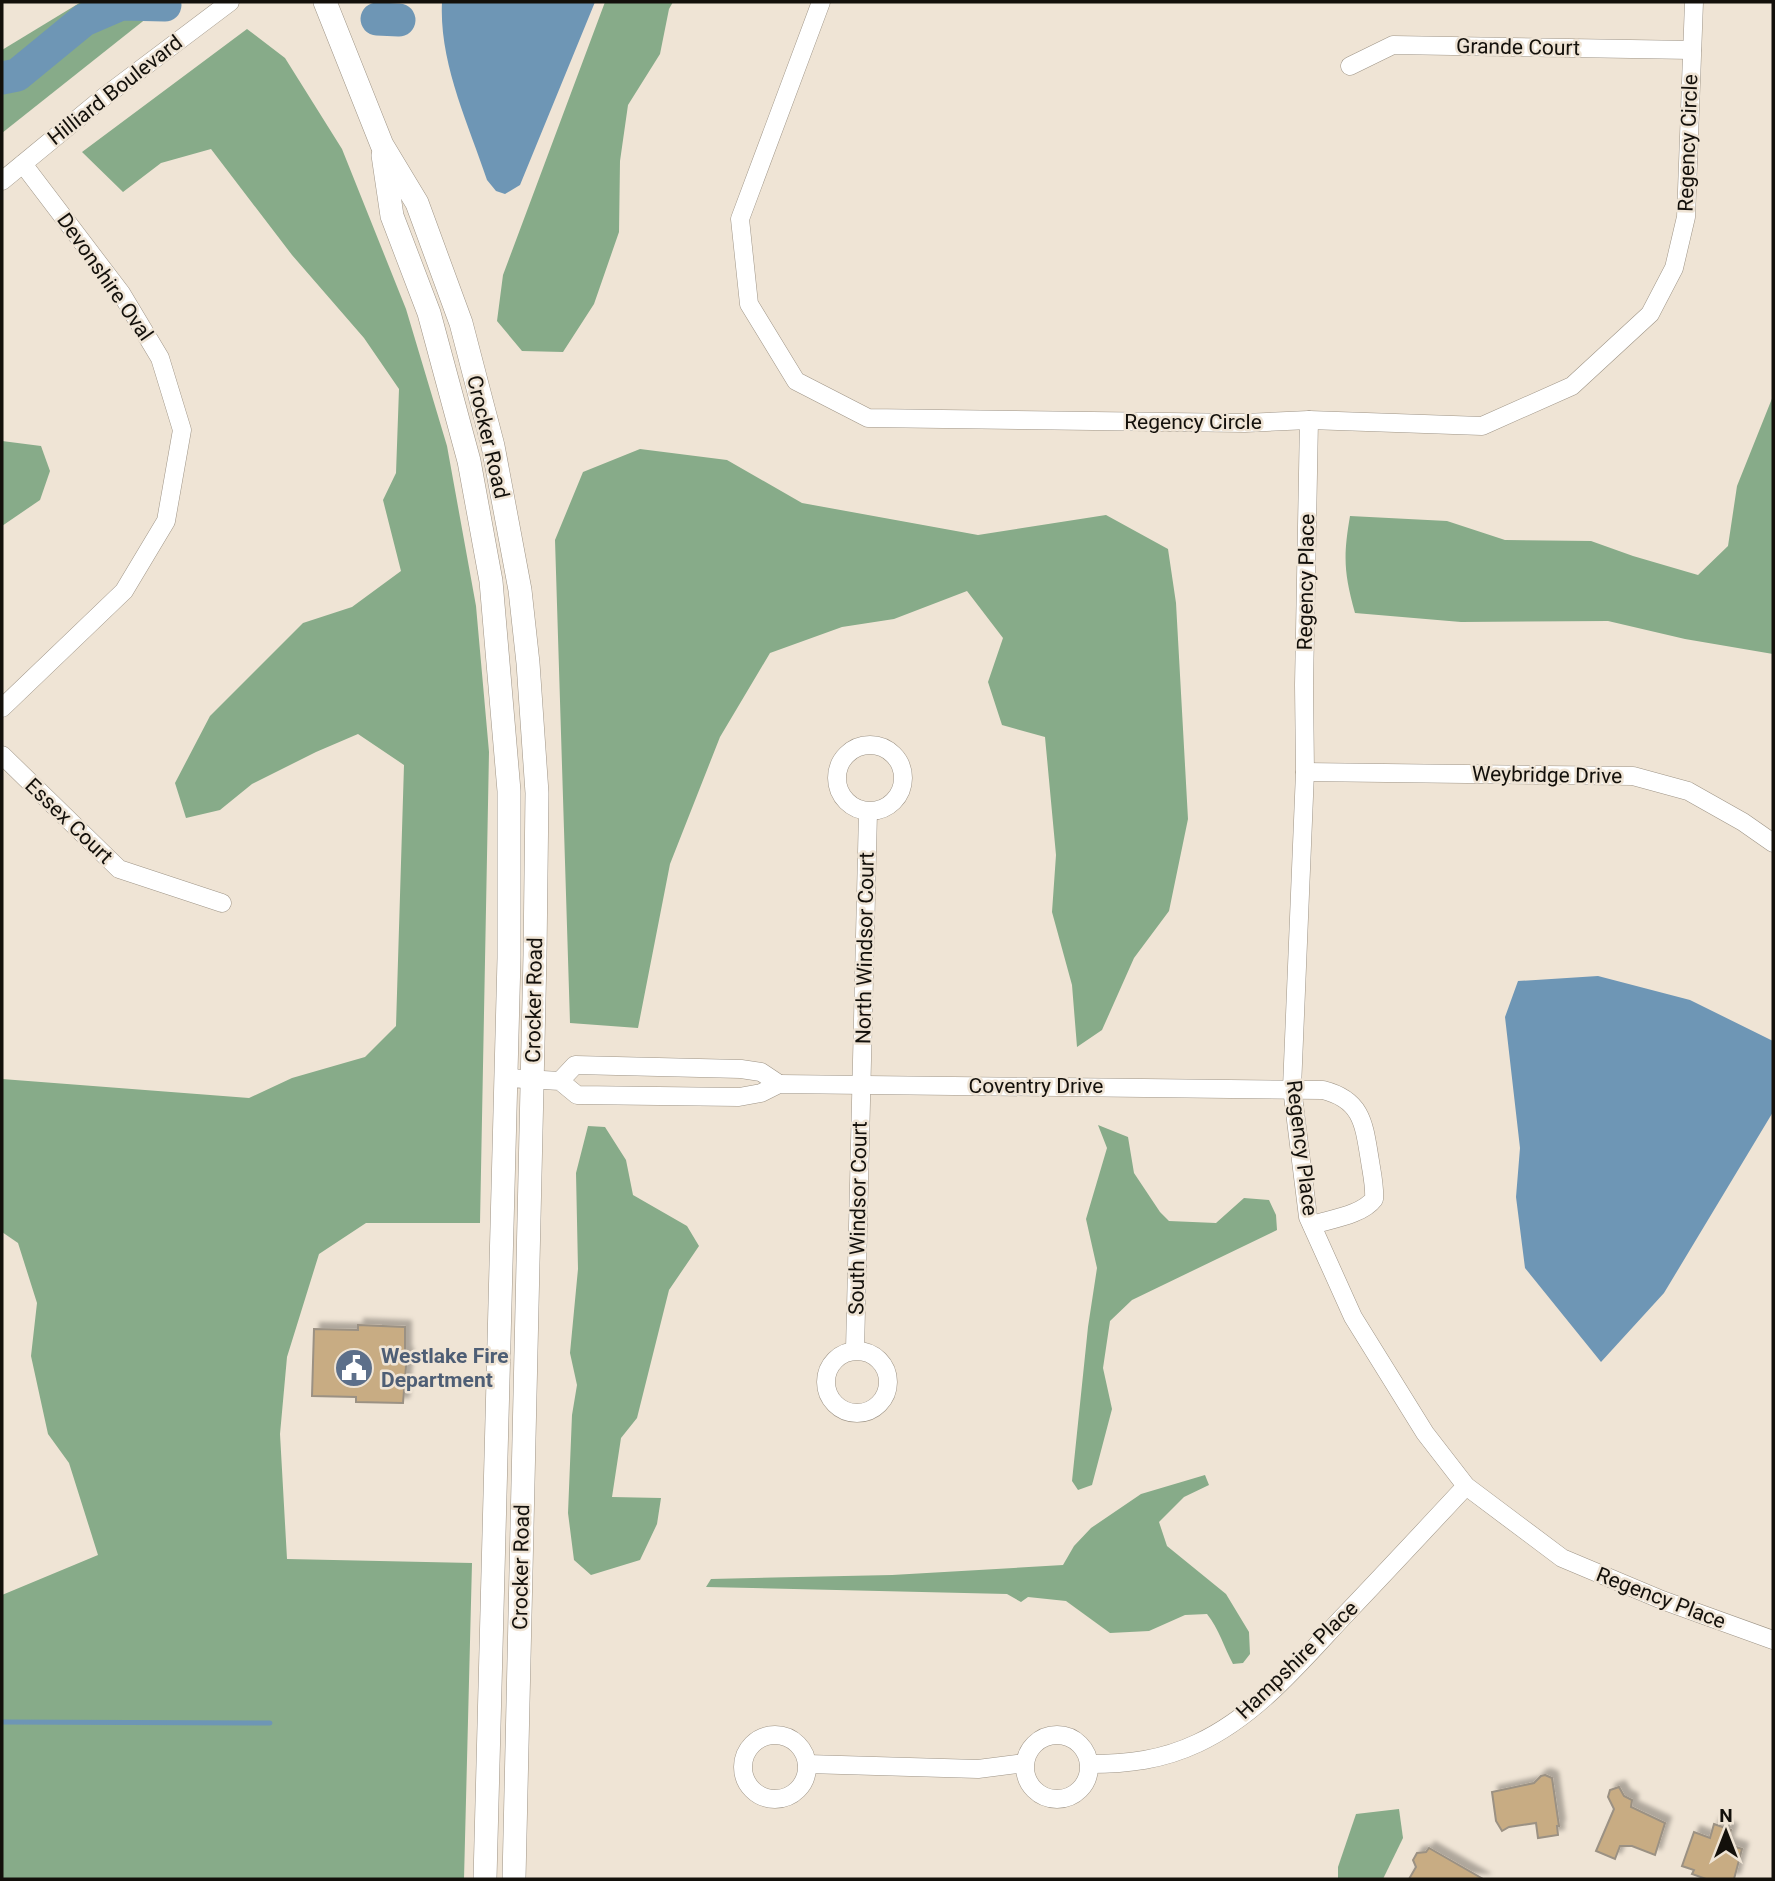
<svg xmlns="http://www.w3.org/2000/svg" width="1775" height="1881" viewBox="0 0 1775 1881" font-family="Roboto,sans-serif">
	<defs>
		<filter id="shadow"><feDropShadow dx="6" dy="-6" stdDeviation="2" flood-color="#0004"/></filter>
	</defs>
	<rect width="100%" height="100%" fill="#efe4d5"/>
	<!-- forest -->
	<g fill="#87ab89">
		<path d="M81 2H164L152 14 2 133V50Z"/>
		<path d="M605 2H673L669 9 660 54 628 105 620 161 619 232 594 304 563 352 522 351 497 321 503 275Z"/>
		<path d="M247 29 285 58 342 149 406 309 447 446 476 606 489 752 480 1223H366L319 1254 287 1357 280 1434 287 1559 472 1563 464 1879H2V1595L98 1555 69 1463 48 1434 31 1356 37 1303 18 1243 2 1232V1079L249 1098 292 1078 365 1057 396 1026 404 765 358 734 316 752 252 784 220 810 186 818 175 783 210 716 303 623 352 607 401 571 383 500 396 473 399 389 364 338 292 255 211 149 161 163 123 192 82 152Z"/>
		<path d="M1773 396V654L1685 639 1608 621 1461 622 1355 613C1344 573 1343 557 1350 516L1447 521 1505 540 1591 541 1633 556 1698 575 1728 546 1737 486Z"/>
		<path d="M2 441 41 446 50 471 40 500 2 526Z"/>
		<path d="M640 449 727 460 802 503 978 535 1106 515 1168 549 1176 603 1188 819 1169 911 1134 958 1102 1030 1077 1047 1072 985 1052 912 1056 855 1045 737 1002 725 988 682 1003 638 967 591 894 619 842 627 770 653 720 737 670 864 638 1028 570 1023 555 540 583 472Z"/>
		<path d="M1098 1125 1128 1137 1134 1173 1160 1212 1169 1221 1216 1223 1244 1198 1269 1200 1276 1215 1277 1230 1132 1300 1110 1321 1103 1368 1112 1409 1092 1485 1078 1490 1072 1481 1088 1327 1097 1268 1086 1219 1107 1148Z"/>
		<path d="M588 1126 605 1127 626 1160 633 1195 687 1226 699 1246 669 1290 637 1418 621 1438 612 1497 661 1498 657 1524 640 1560 591 1575 574 1560 568 1513 572 1415 577 1385 570 1353 578 1269 576 1173Z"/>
		<path d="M1205 1475 1209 1485 1184 1497 1159 1522 1167 1546 1226 1594 1249 1632 1250 1654 1243 1663 1233 1664C1224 1647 1219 1629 1207 1614L1185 1615 1149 1631 1110 1633 1066 1601 1028 1597 1021 1602 1007 1594 706 1587 711 1579 892 1575 1063 1565 1074 1546 1091 1528 1141 1494Z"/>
		<path d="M1399 1809 1403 1838 1383 1879H1338V1867L1356 1814Z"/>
	</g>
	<!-- water -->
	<g fill="#6e96b5">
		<path d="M442 2H595L520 185 505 194 496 191 487 180C468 123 439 63 442 2Z"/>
		<path d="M1598 976 1690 1000 1773 1041V1112L1664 1293 1601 1362 1525 1268 1516 1197 1520 1148 1505 1017 1518 981Z"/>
	</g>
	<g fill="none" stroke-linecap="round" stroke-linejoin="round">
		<!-- stream -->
		<path stroke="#6e96b5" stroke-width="5" d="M2 1722 270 1723"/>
		<!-- river -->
		<g stroke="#6e96b5" stroke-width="33">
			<path d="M377 19 399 20"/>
			<path d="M2 78 17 75 84 20 121 4 165 5"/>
		</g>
	</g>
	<!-- building -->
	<g fill="#c8ac83" stroke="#9b9183" stroke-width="2" filter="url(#shadow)">
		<path d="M358 1325 405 1327V1354H407L403 1403 356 1402V1397L312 1396 314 1329 358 1330Z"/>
		<path d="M1545 1775 1552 1778 1559 1826H1557L1558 1835 1538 1838 1536 1823 1509 1827 1502 1831 1496 1821 1492 1792 1534 1783 1541 1776Z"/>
		<path d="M1619 1787 1624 1796 1632 1800 1631 1807 1665 1823 1655 1855 1632 1846H1620L1615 1859 1596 1851 1614 1809 1608 1797 1610 1790Z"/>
		<path d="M1714 1824 1731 1830 1727 1844 1742 1849 1734 1879H1706L1692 1874 1694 1870 1682 1866 1694 1832 1710 1838Z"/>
		<path d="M1429 1848 1483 1879H1409L1416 1867 1413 1860 1417 1853 1426 1852Z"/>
	</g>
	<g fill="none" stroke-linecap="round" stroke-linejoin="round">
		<defs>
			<g id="minor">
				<path d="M821 2 740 219 749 304 796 381 868 418 1245 423 1309 420 1482 426 1572 386 1650 314 1674 268 1686 217 1694 2"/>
				<path d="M1350 66 1393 45 1692 50"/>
				<path d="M2 181 104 97 230 2"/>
				<path d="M1309 420 1304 685 1305 772 1292 1088 1308 1217 1353 1317 1425 1433 1466 1486 1562 1558 1662 1600 1773 1640"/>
				<path d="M2 708 124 591 166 521 182 430 160 358 121 293 23 164"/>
				<circle cx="870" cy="778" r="33"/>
				<path d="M2 755 119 869 222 903"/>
				<path d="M1305 772 1633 776 1688 791 1743 822 1773 843"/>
				<path d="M506 1078 560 1081 577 1095 739 1097 761 1093 779 1084 1323 1090C1363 1100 1364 1125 1370 1161 1372 1174 1375 1187 1374 1199 1362 1215 1331 1219 1312 1225"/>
				<path d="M560 1081 575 1065 741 1069 761 1072 779 1084"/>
				<path d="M855 1350 868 812"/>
				<circle cx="857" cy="1382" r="31"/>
				<circle cx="775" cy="1767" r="32"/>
				<circle cx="1057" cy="1767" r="32"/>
				<path d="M807 1764 978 1769 1025 1763"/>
				<path d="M1089 1764C1128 1764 1162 1760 1198 1743 1256 1716 1299 1664 1342 1618 1384 1574 1425 1530 1466 1486"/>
			</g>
			<g id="major">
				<path d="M325 2 382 145 417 203 461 323 493 446 520 590 528 663 537 793 535 955 514 1879"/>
				<path d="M383 155 392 216 429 313 469 461 491 581 509 791V958L485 1879"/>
			</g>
		</defs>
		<!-- minor casing -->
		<use href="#minor" stroke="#9e9486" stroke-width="19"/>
		<!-- major casing -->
		<use href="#major" stroke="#9e9486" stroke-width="24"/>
		<!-- minor -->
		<use href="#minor" stroke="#fff" stroke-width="18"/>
		<!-- major -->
		<use href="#major" stroke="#fff" stroke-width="23"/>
	</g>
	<!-- icons -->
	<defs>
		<symbol id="civic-disc" viewBox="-11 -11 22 22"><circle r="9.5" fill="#5c6f8a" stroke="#efe4d5"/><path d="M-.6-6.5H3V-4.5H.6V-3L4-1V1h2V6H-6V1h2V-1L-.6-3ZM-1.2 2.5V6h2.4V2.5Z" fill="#fff"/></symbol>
	</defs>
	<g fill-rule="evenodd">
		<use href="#civic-disc" x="332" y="1346" width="44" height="44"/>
	</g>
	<g text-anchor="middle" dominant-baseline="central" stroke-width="5" stroke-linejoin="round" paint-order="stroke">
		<!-- street labels -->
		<g font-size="21" fill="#13100b" stroke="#efe4d5">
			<text transform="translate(1518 47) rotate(1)">Grande Court</text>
			<text transform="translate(115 90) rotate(-38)">Hilliard Boulevard</text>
			<text transform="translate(1688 143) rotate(-88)">Regency Circle</text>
			<text transform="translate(105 277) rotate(55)">Devonshire Oval</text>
			<text x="1193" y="422">Regency Circle</text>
			<text transform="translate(488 437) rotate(77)">Crocker Road</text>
			<text transform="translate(1306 582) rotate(-89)">Regency Place</text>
			<text transform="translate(1547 775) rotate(1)">Weybridge Drive</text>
			<text transform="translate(69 821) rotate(44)">Essex Court</text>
			<text transform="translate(865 948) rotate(-89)">North Windsor Court</text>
			<text transform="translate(534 1000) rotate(-89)">Crocker Road</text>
			<text x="1036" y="1086">Coventry Drive</text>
			<text transform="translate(1302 1148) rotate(83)">Regency Place</text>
			<text transform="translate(858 1218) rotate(-89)">South Windsor Court</text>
			<text transform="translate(521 1567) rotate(-89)">Crocker Road</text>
			<text transform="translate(1661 1598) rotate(21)">Regency Place</text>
			<text transform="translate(1297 1660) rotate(-44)">Hampshire Place</text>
		</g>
		<!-- service labels -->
		<g font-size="21" font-weight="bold" fill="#4e5e75" stroke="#efe4d5" text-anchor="start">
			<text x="381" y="1356">Westlake Fire<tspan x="381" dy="24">Department</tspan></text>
		</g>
	</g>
	<!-- border -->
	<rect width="1775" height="1881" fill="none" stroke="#13100b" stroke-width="7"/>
	<!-- north arrow -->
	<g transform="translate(1726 1832)" stroke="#efe4d5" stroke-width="5" paint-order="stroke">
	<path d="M0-5L12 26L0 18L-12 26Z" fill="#13100b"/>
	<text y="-10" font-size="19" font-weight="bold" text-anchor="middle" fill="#13100b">N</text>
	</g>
</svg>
